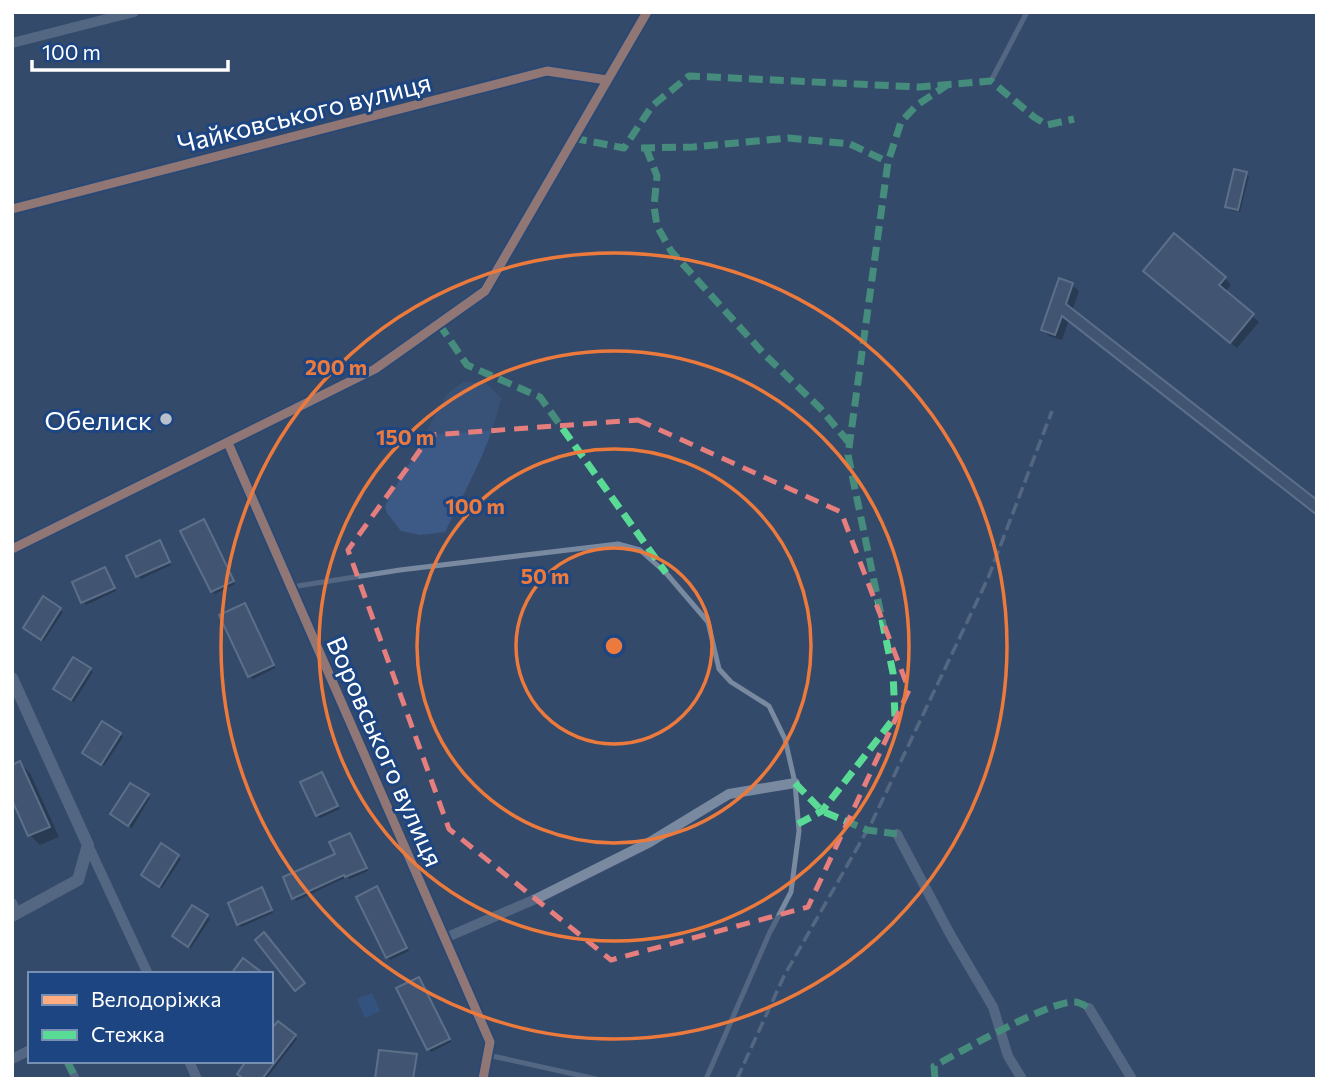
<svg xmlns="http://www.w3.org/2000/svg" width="1329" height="1091" viewBox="0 0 1329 1091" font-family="Commissioner,sans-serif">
	<rect width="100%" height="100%" fill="#344a6a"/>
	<!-- green -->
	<path fill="#315b99" d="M372 993 380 1011 365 1018 357 999Z"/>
	<!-- water -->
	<path fill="#3d5a86" d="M463 382 486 383 501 398C491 446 466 488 445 532L420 535 401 531 387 513 385 506 447 394Z"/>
	<!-- shadow -->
	<g fill="#0007">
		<path d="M1246 174 1249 176 1240 212 1230 210 1227 207Z"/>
		<path d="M1151 278H1225L1231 285 1225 292 1259 322 1237 348Z"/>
		<path d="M1060 281 1072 285 1079 291 1062 340 1049 336 1043 330Z"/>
		<path d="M206 524 235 584 215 594 212 591Z"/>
		<path d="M162 545 171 565 141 579 129 557Z"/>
		<path d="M105 569 116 591 86 605 83 602Z"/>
		<path d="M44 599 63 612 44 641 28 631Z"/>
		<path d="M247 608 275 668 253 679 250 676Z"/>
		<path d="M74 659 93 672 74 702 58 691Z"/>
		<path d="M120 734 123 737 104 766 87 755Z"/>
		<path d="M20 763 30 773 59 837 40 845 30 835 12 795Z"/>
		<path d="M322 774 340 809 320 818 317 815Z"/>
		<path d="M148 796 150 798 132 828 115 817Z"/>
		<path d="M350 835 368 871 350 879 347 877 296 901 285 878 337 854Z"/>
		<path d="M161 846 181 859 162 888 146 878Z"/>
		<path d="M377 888 409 951 390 960 387 957Z"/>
		<path d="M262 889 273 913 241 927 238 924Z"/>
		<path d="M207 916 210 919 191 948 177 939Z"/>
		<path d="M421 982 451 1042 431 1052 429 1049Z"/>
		<path d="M295 1036 297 1039 266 1079H245L271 1061Z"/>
	</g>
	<!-- building -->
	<g fill="#50627c" stroke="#8d9baf" stroke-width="2">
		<path d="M1234 169 1247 172 1238 210 1225 207Z"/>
		<path d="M1174 233 1226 277 1219 285 1254 314 1230 343 1143 271Z"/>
		<path d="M1059 278 1073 283 1066 304 1317 500V515L1062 316 1055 335 1041 330Z"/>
		<path d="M204 519 234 581 211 592 180 531Z"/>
		<path d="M160 540 170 562 136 577 126 556Z"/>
		<path d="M105 567 115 588 81 603 72 582Z"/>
		<path d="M43 596 61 608 41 640 23 628Z"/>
		<path d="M245 603 274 665 248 677 219 615Z"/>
		<path d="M73 657 91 668 71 700 53 689Z"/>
		<path d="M102 721 121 733 101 765 82 753Z"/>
		<path d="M20 761 50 827 28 836 12 800V765Z"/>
		<path d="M322 772 338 806 316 816 300 782Z"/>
		<path d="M130 783 149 794 128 826 110 814Z"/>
		<path d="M350 833 367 868 345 877 344 875 292 899 283 877 335 854 329 842Z"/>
		<path d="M161 843 179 855 159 887 141 875Z"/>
		<path d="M377 886 407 948 386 958 356 897Z"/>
		<path d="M262 887 272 910 237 925 228 903Z"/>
		<path d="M192 905 208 915 188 947 172 936Z"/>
		<path d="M264 932 305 983 295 991 255 940Z"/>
		<path d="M243 958 264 974H231Z"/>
		<path d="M419 977 450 1039 427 1050 396 988Z"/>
		<path d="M278 1021 296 1035 262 1079H244L237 1074 246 1061H271V1029Z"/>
		<path d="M379 1050 417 1054 413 1079H375Z"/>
	</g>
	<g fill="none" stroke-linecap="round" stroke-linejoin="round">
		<!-- service -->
		<g stroke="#798aa0" stroke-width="5">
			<path d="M991 81 1027 12"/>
			<path d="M291 587 400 570 618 544 640 550 666 573 708 622 719 669 731 682 769 706 785 739 795 783 799 831 791 892 769 934 706 1079"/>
			<path d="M488 1055 596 1079"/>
		</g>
		<!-- pedestrian -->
		<path stroke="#798aa0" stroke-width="8" d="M67 1061 76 1079"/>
		<!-- minor -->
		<g stroke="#798aa0" stroke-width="10">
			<path d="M12 43 134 12"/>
			<path d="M12 209 547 71 607 80"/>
			<path d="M228 443 490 1042 483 1079"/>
			<path d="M897 834 950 934 993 1007 1008 1056 1022 1079"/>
			<path d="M88 845 148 974"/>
			<path d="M12 903 17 913"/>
			<path d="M445 938 538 898 650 842 729 794 795 783"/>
			<path d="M1089 1008 1132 1079"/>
			<path d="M12 1059 30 1050"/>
			<path d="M189 1061 197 1079"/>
		</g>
		<!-- tertiary -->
		<g stroke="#798aa0" stroke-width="12">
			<path d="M12 549 375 369 485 291 647 12"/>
			<path d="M12 678 88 845 78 880 12 916"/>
		</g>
		<!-- rail -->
		<path stroke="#7b8ba0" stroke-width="3.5" stroke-dasharray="12 5" stroke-linecap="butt" d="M737 1079 784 976 872 822 988 578 1052 411"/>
		<!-- quiet -->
		<g stroke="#5adb95" stroke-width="7" stroke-dasharray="14 7" stroke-linecap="butt">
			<path d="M573 138 624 148 652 106 689 76 919 87 991 81 1034 117 1047 125 1074 119"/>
			<path d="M641 148 693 147 788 138 850 144 888 162"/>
			<path d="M646 148 657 176 654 206 657 226 671 251 764 354 820 408 850 444"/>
			<path d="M439 324 467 365 540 397 666 573"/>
			<path d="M795 783 822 811 867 830 897 834"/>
			<path d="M798 824 822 811 895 717 893 673 848 455 888 162 901 122 917 105 947 85"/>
			<path d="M67 1061 76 1079"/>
			<path d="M935 1079 934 1066C960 1052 1049 1001 1074 1002 1080 1002 1084 1005 1089 1008"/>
		</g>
		<defs>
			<g id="cycleway">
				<path d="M12 209 547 71 607 80"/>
				<path d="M228 443 490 1042 483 1079"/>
				<path d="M12 549 375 369 485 291 647 12"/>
			</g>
		</defs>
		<!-- cycleway casing -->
		<use href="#cycleway" stroke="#1d4581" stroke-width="13"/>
		<!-- cycleway -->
		<use href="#cycleway" stroke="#ffac80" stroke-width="9"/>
	</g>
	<!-- marked area -->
	<path d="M0 0H1329V1091H0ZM638 420 841 512 909 690 808 907 611 960 449 829 348 550 431 435Z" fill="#344a6a" fill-opacity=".55" fill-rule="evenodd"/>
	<path fill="none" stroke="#e67e7e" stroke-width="5" stroke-dasharray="14 9" stroke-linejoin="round" d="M638 420 841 512 909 690 808 907 611 960 449 829 348 550 431 435Z"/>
	<!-- distance rings -->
	<g fill="none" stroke="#ed7a3d" stroke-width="3.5">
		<circle cx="614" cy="646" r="98"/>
		<circle cx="614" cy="646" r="197"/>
		<circle cx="614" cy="646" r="295"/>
		<circle cx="614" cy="646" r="393"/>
	</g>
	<!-- markers -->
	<circle fill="#b8c0cb" stroke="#1d4581" stroke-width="2.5" cx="166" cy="419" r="7"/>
	<g text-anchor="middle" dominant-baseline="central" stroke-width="6" stroke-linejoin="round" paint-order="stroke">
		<!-- street labels -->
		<g font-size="26" fill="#fff" stroke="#1d4581">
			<text transform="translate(304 112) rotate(-14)">Чайковського вулиця</text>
			<text transform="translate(386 751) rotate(66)">Воровського вулиця</text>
		</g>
		<!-- poi labels -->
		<g font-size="26" fill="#fff" stroke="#1d4581" text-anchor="end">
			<text x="152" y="419">Обелиск</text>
		</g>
	</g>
	<circle cx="614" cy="646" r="10" fill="#ed7a3d" stroke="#1d4581" stroke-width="3.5"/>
	<g font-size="21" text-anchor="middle" font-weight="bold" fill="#ed7a3d" stroke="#1d4581" stroke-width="6" stroke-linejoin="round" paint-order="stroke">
		<text x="336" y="375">200 m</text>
		<text x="405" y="445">150 m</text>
		<text x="475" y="514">100 m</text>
		<text x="545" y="584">50 m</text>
	</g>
	<!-- border -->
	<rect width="1329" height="1091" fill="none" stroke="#ffffff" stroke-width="28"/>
	<!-- legend -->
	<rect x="28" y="972" width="245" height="91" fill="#1d4581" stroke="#778fb3" stroke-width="2"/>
	<rect x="42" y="995" width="35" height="10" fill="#ffac80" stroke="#778fb3" stroke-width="2"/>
	<text x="91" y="1007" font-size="21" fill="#ffffff">Велодоріжка</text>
	<rect x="42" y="1030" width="35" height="10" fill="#5adb95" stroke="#778fb3" stroke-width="2"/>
	<text x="91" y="1042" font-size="21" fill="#ffffff">Стежка</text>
	<!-- scale -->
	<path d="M32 60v10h196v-10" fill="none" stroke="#ffffff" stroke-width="3.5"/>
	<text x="42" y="60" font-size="21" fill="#ffffff" stroke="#1d4581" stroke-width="5" paint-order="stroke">100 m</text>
</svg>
